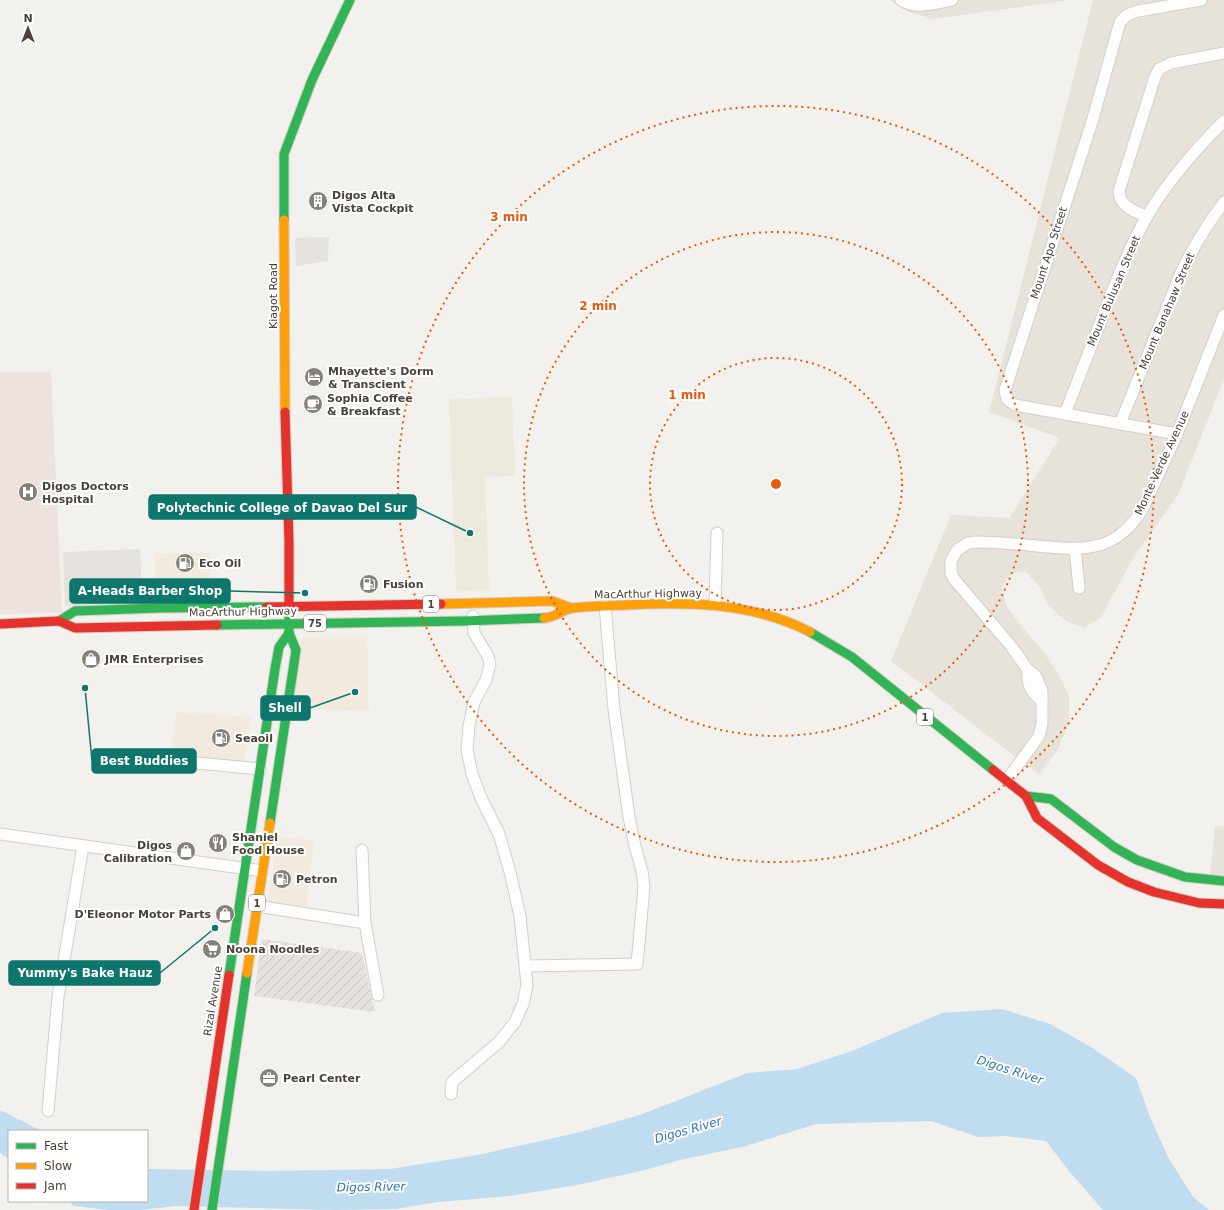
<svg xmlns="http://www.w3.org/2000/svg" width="1224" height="1210" viewBox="0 0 1224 1210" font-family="'DejaVu Sans',sans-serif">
	<defs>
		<pattern id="industrial-furrows" width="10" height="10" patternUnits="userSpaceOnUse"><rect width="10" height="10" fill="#e5e1dd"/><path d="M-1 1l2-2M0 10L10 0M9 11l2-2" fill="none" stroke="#c6c2be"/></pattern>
	</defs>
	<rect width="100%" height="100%" fill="#f3f1ed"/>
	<!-- residential -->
	<g fill="#e7e3db">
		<path d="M890 0H1069L933 19 908 12Z"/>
		<path d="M1093 0H1224V379L1178 495 1132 560 1101 617 1084 628 1067 622 1048 605 1039 586 1026 572 1011 573 1002 588 1007 607 1022 627 1043 651 1059 675 1069 696V724L1058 749 1039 775 891 661 951 515 1009 518 1060 438 989 412Z"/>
		<path d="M1215 826H1224V878L1210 877Z"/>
	</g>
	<!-- commercial -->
	<g fill="#f2eade">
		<path d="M155 553H210V593L220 606H156Z"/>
		<path d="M367 636 369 709 339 711 293 706 302 637Z"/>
		<path d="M177 712 251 717 244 764 169 758Z"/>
		<path d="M277 836 314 841 306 907 268 902Z"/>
	</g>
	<!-- industrial -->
	<path fill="url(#industrial-furrows)" d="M262 939 362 953 375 1012 254 996Z"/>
	<!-- education -->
	<path fill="#ede9dd" d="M512 397 515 476 485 477 489 590 456 591 449 399Z"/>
	<!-- medical -->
	<path fill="#ede2de" d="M0 372H51L62 613 0 614Z"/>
	<!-- parking -->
	<g fill="#e5e2de">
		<path d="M329 237 328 261 296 266 295 238Z"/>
		<path d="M140 549 142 602 65 606 63 552Z"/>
	</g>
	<!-- water -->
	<g fill="#bfdcf0">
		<path d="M1002 1009 1050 1024 1091 1047 1136 1078 1150 1117 1168 1157 1193 1197 1209 1210H1103L1069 1171 1046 1141 1006 1136 978 1137 931 1121 816 1124 746 1146 680 1160 645 1170 577 1185 510 1196 438 1202 395 1209 333 1210 175 1206 141 1210H108L74 1206 69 1201H147V1169L269 1171 390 1169 478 1155 572 1134 640 1115 747 1073 797 1069 852 1051 942 1013Z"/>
		<path d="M0 1110 42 1131H9V1159L0 1153Z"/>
	</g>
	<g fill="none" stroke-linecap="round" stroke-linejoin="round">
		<defs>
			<g id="street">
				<path d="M901 0C914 10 936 3 952 0"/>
				<path d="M1147 217C1135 211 1119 207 1119 191L1155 77 1159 69 1171 63 1224 53"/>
				<path d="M1065 414C1077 382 1090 350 1102 318 1115 284 1128 250 1146 218 1167 182 1194 151 1224 121"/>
				<path d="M1120 424 1180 275C1192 249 1207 225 1224 202"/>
				<path d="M1177 434 1015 405 1007 399 1005 390 1092 122 1120 22 1127 15 1138 11 1201 0"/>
				<path d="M1075 548 1079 588"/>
				<path d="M715 605 717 533"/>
				<path d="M1028 670C1027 684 1030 692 1042 701"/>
				<path d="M137 760H166L260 769"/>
				<path d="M1007 780 1039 736 1042 724V691L1036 676 1028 670 1011 646 954 579 951 573V561L957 550 968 543 976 542C1000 542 1025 545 1049 547 1065 548 1080 550 1095 546 1117 542 1135 524 1145 504L1177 434 1224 315"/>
				<path d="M0 834 262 871"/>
				<path d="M362 850 365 923 378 995"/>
				<path d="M257 906 365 923"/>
				<path d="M526 966 637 964 644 887 642 871 635 846 629 817 614 709 605 606"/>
				<path d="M451 1094 452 1082 499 1042 515 1022 523 1004 527 985 520 916 510 872 499 834 481 798 472 774 467 750 469 726 474 702 486 680 490 664 488 656 474 633 473 616"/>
				<path d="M48 1111 58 997 83 846"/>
			</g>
			<g id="fast">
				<path d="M284 220V154L312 80 350 0"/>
				<path d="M59 621 75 611 159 608 267 607"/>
				<path d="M217 625 464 621 544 618"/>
				<path d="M810 632 852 657 993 770"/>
				<path d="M1026 796 1051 799 1114 847 1137 860 1185 877 1224 881"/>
				<path d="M270 823 296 650 289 633V610"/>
				<path d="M229 975 275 669 279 647 289 633"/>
				<path d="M212 1210 247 973"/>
			</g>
			<g id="slow">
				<path d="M284 220 285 412"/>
				<path d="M441 604 552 601 571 608"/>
				<path d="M544 618C555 618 563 609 573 608 590 606 608 606 625 605 687 602 753 602 810 632"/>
				<path d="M247 973 270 823"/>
			</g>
			<g id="jam">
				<path d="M285 412 289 542V606"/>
				<path d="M267 607 441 604"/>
				<path d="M0 624 59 621 75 628 217 625"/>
				<path d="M993 770 1026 796 1037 818 1098 865 1128 882 1154 892 1199 903 1224 904"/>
				<path d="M194 1210 229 975"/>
			</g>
		</defs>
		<!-- street casing -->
		<use href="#street" stroke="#d1cfcb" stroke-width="13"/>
		<!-- fast casing -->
		<use href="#fast" stroke="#d2cec4" stroke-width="11"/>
		<!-- slow casing -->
		<use href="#slow" stroke="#d2cec4" stroke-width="11"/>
		<!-- jam casing -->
		<use href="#jam" stroke="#d2cec4" stroke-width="11"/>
		<!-- street -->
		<use href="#street" stroke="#fdfdfc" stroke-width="11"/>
		<!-- fast -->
		<use href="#fast" stroke="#30b455" stroke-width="9"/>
		<!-- slow -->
		<use href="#slow" stroke="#ff9f0a" stroke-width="9"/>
		<!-- jam -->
		<use href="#jam" stroke="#e5322d" stroke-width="9"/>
	</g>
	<!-- distance rings -->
	<g fill="none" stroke="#e8590c" stroke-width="2" stroke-dasharray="2 4">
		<circle cx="776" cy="484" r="126"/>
		<circle cx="776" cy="484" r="252"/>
		<circle cx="776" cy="484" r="378"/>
	</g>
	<!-- icons -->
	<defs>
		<symbol id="building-disc" viewBox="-11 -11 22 22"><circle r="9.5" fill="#858078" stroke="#fff"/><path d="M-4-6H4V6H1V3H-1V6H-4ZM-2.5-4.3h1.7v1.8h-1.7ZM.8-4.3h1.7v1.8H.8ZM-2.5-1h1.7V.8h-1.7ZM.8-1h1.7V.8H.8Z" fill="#fff"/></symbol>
		<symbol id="hotel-disc" viewBox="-11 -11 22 22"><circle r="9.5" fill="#858078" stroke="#fff"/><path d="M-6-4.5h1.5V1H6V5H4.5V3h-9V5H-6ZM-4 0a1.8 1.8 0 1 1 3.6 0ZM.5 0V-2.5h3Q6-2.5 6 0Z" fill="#fff"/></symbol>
		<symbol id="cafe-disc" viewBox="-11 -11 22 22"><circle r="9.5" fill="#858078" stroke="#fff"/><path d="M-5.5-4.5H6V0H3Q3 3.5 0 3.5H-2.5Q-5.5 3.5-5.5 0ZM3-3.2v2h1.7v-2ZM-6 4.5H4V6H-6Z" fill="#fff"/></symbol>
		<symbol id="hospital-disc" viewBox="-11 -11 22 22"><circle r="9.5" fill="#858078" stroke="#fff"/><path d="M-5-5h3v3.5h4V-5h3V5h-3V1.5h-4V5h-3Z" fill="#fff"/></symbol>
		<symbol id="fuel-disc" viewBox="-11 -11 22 22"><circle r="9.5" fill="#858078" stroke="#fff"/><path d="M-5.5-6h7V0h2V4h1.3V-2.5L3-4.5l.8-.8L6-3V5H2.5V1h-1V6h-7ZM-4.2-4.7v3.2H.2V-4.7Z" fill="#fff"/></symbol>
		<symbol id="shop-disc" viewBox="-11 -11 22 22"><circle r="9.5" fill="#858078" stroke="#fff"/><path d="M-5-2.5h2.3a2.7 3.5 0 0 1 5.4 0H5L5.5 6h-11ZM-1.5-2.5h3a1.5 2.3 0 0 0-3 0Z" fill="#fff"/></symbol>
		<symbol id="restaurant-disc" viewBox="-11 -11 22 22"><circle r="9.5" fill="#858078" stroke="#fff"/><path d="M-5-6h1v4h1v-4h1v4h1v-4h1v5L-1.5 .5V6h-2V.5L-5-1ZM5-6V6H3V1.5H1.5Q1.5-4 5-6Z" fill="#fff"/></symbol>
		<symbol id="supermarket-disc" viewBox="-11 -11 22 22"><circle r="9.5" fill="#858078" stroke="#fff"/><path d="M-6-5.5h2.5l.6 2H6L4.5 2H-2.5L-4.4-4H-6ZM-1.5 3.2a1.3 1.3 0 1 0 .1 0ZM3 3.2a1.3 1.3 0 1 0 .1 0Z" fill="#fff"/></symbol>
		<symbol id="office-disc" viewBox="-11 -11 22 22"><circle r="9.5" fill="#858078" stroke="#fff"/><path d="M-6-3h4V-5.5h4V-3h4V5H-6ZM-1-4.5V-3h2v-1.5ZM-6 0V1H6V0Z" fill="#fff"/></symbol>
	</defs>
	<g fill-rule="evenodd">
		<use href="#building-disc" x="307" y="190" width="22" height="22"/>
		<use href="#hotel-disc" x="303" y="366" width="22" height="22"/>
		<use href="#cafe-disc" x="302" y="393" width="22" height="22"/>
		<use href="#hospital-disc" x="17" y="481" width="22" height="22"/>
		<use href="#fuel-disc" x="174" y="552" width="22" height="22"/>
		<use href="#fuel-disc" x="358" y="573" width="22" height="22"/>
		<use href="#shop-disc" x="80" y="648" width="22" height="22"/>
		<use href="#fuel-disc" x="210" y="727" width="22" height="22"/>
		<use href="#restaurant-disc" x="207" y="832" width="22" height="22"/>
		<use href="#shop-disc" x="175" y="840" width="22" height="22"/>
		<use href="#fuel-disc" x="271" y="868" width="22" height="22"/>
		<use href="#shop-disc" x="214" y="903" width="22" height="22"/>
		<use href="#supermarket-disc" x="201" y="938" width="22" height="22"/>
		<use href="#office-disc" x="258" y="1067" width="22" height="22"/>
	</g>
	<g text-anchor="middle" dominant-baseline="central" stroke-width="4" stroke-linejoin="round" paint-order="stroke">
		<!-- shield labels -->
		<g fill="#fff" stroke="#807b74" stroke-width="1">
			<rect x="423" y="596" width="16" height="16" rx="3"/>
			<rect x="304" y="615" width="22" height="16" rx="3"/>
			<rect x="917" y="709" width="16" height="16" rx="3"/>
			<rect x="249" y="895" width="16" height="16" rx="3"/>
		</g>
		<g font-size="10" font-weight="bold" fill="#4a4339">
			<text x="431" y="604">1</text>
			<text x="315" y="623">75</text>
			<text x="925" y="717">1</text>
			<text x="257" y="903">1</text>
		</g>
		<!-- poi labels -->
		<g font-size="11" font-weight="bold" fill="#4a4339" stroke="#fff" text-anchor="start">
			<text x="332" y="195">Digos Alta<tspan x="332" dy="13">Vista Cockpit</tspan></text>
			<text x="328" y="371">Mhayette's Dorm<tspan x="328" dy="13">&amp; Transcient</tspan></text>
			<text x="327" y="398">Sophia Coffee<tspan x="327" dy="13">&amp; Breakfast</tspan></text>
			<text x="42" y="486">Digos Doctors<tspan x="42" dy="13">Hospital</tspan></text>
			<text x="199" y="563">Eco Oil</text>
			<text x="383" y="584">Fusion</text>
			<text x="105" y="659">JMR Enterprises</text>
			<text x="235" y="738">Seaoil</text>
			<text x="232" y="837">Shaniel<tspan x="232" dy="13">Food House</tspan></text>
			<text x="172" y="845" text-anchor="end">Digos<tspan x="172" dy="13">Calibration</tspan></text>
			<text x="296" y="879">Petron</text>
			<text x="211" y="914" text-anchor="end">D'Eleonor Motor Parts</text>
			<text x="226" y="949">Noona Noodles</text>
			<text x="283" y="1078">Pearl Center</text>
		</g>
		<!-- street labels -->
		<g font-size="11" fill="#4a4339" stroke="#fff">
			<text transform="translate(1049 253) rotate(-72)">Mount Apo Street</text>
			<text transform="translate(1114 291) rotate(-67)">Mount Bulusan Street</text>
			<text transform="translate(273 296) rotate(-90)">Kiagot Road</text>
			<text transform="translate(1167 311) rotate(-67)">Mount Banahaw Street</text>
			<text transform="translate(1162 463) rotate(-65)">Monte Verde Avenue</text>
			<text transform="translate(648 594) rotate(-1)">MacArthur Highway</text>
			<text transform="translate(243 612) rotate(-1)">MacArthur Highway</text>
			<text transform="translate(213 1001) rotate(-81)">Rizal Avenue</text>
		</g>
		<!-- water labels -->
		<g font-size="12" font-style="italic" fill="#2f78af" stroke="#fff">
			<text transform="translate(1010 1070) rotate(18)">Digos River</text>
			<text transform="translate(688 1130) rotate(-16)">Digos River</text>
			<text transform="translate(371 1187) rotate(-1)">Digos River</text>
		</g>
	</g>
	<circle cx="776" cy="484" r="6" fill="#e8590c" stroke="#fff" stroke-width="2"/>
	<g font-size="12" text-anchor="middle" font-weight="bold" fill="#e8590c" stroke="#fff" stroke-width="4" stroke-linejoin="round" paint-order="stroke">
		<text x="509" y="221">3 min</text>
		<text x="598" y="310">2 min</text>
		<text x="687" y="399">1 min</text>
	</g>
	<!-- callouts -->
	<path fill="none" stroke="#0f766e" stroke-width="1.5" d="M470 533L416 507M305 593L230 591M355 692L310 708M85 688L92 761M215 928L160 973"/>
	<g fill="#0f766e" stroke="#fff" stroke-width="1.5">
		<circle cx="470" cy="533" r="4"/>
		<circle cx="305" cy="593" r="4"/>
		<circle cx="355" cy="692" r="4"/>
		<circle cx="85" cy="688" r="4"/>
		<circle cx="215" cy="928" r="4"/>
	</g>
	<g fill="#0f766e" stroke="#0f766e" stroke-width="1.5">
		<rect x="149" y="495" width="267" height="24" rx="4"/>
		<rect x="70" y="579" width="160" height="24" rx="4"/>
		<rect x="261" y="696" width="49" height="24" rx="4"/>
		<rect x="92" y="749" width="104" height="24" rx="4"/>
		<rect x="9" y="961" width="151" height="24" rx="4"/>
	</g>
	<g font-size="12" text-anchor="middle" font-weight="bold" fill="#fff">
		<text x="282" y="512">Polytechnic College of Davao Del Sur</text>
		<text x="150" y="595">A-Heads Barber Shop</text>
		<text x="285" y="712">Shell</text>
		<text x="144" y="765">Best Buddies</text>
		<text x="85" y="977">Yummy's Bake Hauz</text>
	</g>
	<!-- legend -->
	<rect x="8" y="1130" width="140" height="72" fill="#ffffff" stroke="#b7b4b0"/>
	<rect x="16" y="1143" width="20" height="6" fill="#30b455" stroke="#b7b4b0"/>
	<text x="44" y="1150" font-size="12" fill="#4a4339">Fast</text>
	<rect x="16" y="1163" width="20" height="6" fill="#ff9f0a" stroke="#b7b4b0"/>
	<text x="44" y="1170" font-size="12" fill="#4a4339">Slow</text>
	<rect x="16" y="1183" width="20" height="6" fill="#e5322d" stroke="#b7b4b0"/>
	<text x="44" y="1190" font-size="12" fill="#4a4339">Jam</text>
	<!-- north arrow -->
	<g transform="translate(28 28)" stroke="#ffffff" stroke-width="3" paint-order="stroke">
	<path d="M0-3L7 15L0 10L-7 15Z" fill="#4a4339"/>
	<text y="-6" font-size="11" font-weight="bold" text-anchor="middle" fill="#4a4339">N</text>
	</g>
</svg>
